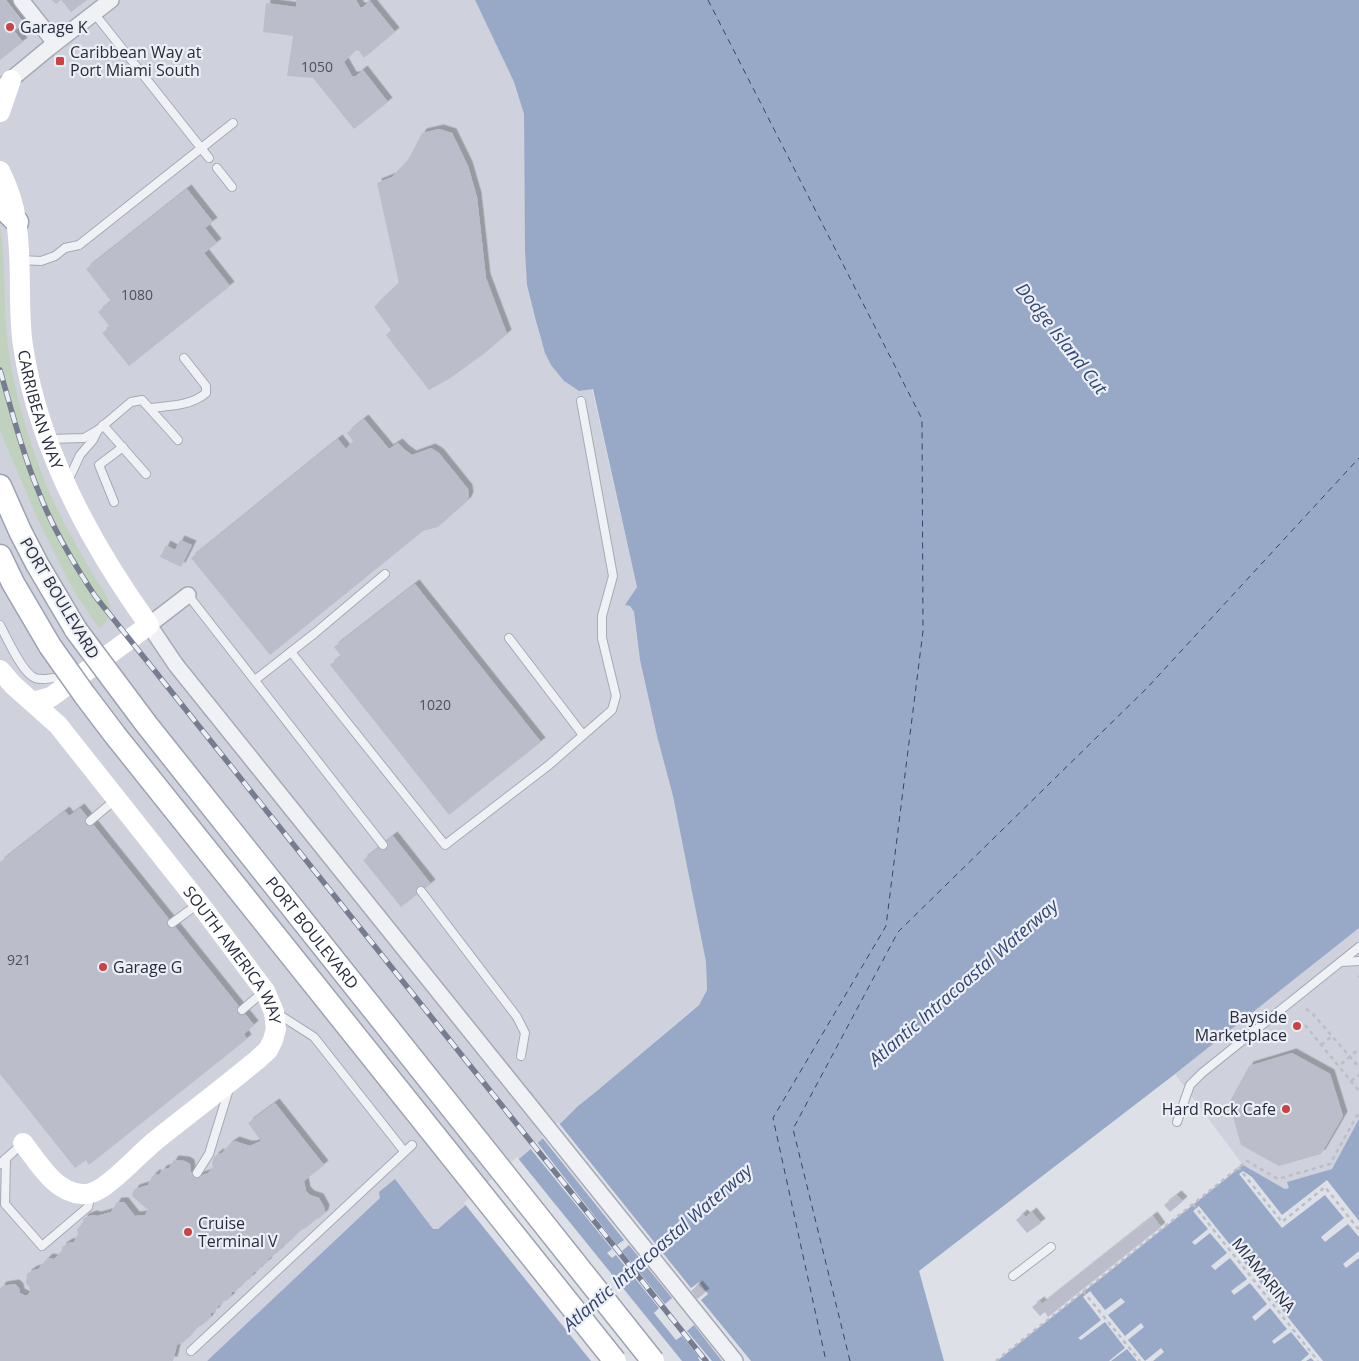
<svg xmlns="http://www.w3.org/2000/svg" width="1359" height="1361" viewBox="0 0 1359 1361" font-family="'Open Sans',sans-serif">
	<defs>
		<filter id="shadow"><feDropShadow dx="4.5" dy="-4.5" stdDeviation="0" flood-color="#0004"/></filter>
	</defs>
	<rect width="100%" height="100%" fill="#dde0e7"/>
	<!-- built -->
	<g fill="#cfd2dc">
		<path d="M0 0H475L514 82 524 114 525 226 527 285 541 340 548 359 564 381 579 391 592 389 637 587 626 605 630 606 634 612 640 660 657 736 673 796 706 962 707 990 699 1004 598 1090 578 1106 563 1121 438 1229H433L395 1180 380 1192V1198L207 1361H0Z"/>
		<path d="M1359 928V1119L1332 1169 1287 1182 1290 1188 1285 1189 1243 1165 1175 1074Z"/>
	</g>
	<!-- green -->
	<path fill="#c0d1be" d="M0 225C6 261 3 299 7 335 11 386 31 449 51 496 63 522 78 548 92 573 97 581 109 597 110 606 111 616 107 623 99 628L75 593 57 558 39 522 0 431Z"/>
	<!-- water -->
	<g fill="#98a8c7">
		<path d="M475 0H1359V928L1175 1074 919 1271 944 1361H207L380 1198 379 1192 395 1179 433 1229H438L563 1121 578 1106 598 1090 699 1005 707 990 706 962 673 796 657 736 640 660 634 612 630 606 625 605 637 587 593 389 579 391 564 381 551 365 545 353 536 321 527 285 525 250 524 114 514 82Z"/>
		<path d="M1359 1119V1361H997L1243 1165 1285 1189 1289 1188 1287 1182 1332 1169Z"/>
	</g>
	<!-- pier -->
	<g fill="#dde0e7" fill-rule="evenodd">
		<path d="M558 1122 691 1288 699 1282 708 1294 701 1300 751 1361H722L694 1325 687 1331 712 1361H700L698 1358 699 1357 682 1336 676 1340 654 1313 659 1308 616 1255 612 1258 607 1253 612 1249 529 1147 536 1141 617 1245 624 1240 541 1136ZM629 1245 672 1298 665 1304 622 1251Z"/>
		<path d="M517 1157 682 1361H591L464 1203Z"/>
		<path d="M1243 1171 1252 1177 1282 1215 1327 1180 1359 1221V1237L1348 1224 1325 1242 1321 1237 1344 1218 1325 1195 1282 1228 1239 1174Z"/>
		<path d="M1199 1206 1323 1361H1314L1311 1358 1306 1361H1301L1309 1354 1291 1332 1274 1344 1272 1341 1287 1329 1270 1308 1255 1321 1252 1317 1267 1304 1250 1283 1234 1295 1231 1291 1247 1279 1230 1258 1215 1270 1211 1266 1227 1253 1210 1233 1195 1245 1192 1242 1208 1229 1193 1211Z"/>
		<path d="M1359 1251V1258L1346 1268 1343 1264Z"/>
		<path d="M1090 1291 1105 1310 1121 1298 1125 1302 1108 1315 1125 1336 1141 1323 1144 1327 1128 1340 1145 1361 1161 1348 1164 1352 1153 1361H1137L1127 1349 1111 1361H1109L1125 1348 1105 1322 1081 1340 1078 1338 1101 1320 1083 1297Z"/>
	</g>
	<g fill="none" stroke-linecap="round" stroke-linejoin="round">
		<!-- ferry -->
		<g stroke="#324470" stroke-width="1" stroke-dasharray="6 5" stroke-linecap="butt">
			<path d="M708 0 922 419 923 631 886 926 773 1118 826 1361"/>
			<path d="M850 1361 793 1129 898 932 1147 688 1359 458"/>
		</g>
	</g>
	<!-- building -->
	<g fill="#bbbeca" filter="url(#shadow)">
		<path d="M0 0H6L24 23 14 31 23 42 0 60Z"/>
		<path d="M52 0H87L71 12 61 0 56 4Z"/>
		<path d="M296 0H356L360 7H363L370 1 395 32 364 58 359 51 355 50 344 62 352 76H356L363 70 388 102 354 129 313 78 287 76 293 36 263 32 266 3 296 7Z"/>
		<path d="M439 129 452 133 468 166 477 197 486 278 507 334 485 353 449 379 429 390 386 335 391 330 374 307 399 283 377 183 392 177 408 160 422 133Z"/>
		<path d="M187 189 213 222 205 228 217 243 204 253 230 286 129 366 102 333 110 327 98 312 111 301 86 269Z"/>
		<path d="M364 419 389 449 398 443 405 450 412 455 431 448 439 453 468 489 469 496 467 501 438 527 423 531 270 655 191 558 338 439 346 449 353 441 347 433Z"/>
		<path d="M180 540 192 545 181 567 160 557 166 545 175 550Z"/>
		<path d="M415 584 541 742 449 815 330 665 341 656 334 647Z"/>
		<path d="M80 808 254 1025 244 1034 247 1039 89 1165 86 1160 75 1168 0 1074V862L65 811 69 816Z"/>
		<path d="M393 836 431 884 401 907 363 860Z"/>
		<path d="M1292 1053 1330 1074 1343 1116 1321 1154 1279 1166 1241 1145 1229 1103 1249 1066Z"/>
		<path d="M275 1103 324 1165 304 1181 306 1191 310 1195 319 1198 325 1209 324 1214 319 1218 316 1219 306 1228 299 1231 287 1244 283 1245 278 1252 268 1259 267 1263 261 1266 258 1271 254 1272 250 1279 244 1282 235 1292H232L230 1298 226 1301 224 1300 222 1304 218 1306 215 1312 211 1313V1316L208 1320 201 1326 197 1327 184 1342 177 1345 173 1361H0V1289L2 1286 15 1284 19 1288 20 1293 24 1295H28L30 1291 29 1286 26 1284 27 1274 33 1270 38 1269 48 1258 54 1259 62 1251V1247L68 1243 74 1242 78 1234 77 1229 82 1224 84 1218 92 1215 97 1216 111 1212 117 1202H124L135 1216 145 1215 148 1210 132 1196 133 1192 135 1189 148 1185 151 1178 155 1174 159 1175 162 1170 169 1168 174 1160 185 1161 190 1164 191 1172 197 1177 208 1173 213 1167 212 1163 214 1157 219 1153 221 1154 229 1145 235 1141 247 1145H252L261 1141 248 1123Z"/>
		<path d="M1177 1195 1183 1201 1170 1212 1164 1205Z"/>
		<path d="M1032 1212 1041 1223 1027 1233 1016 1220 1023 1214 1026 1217Z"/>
		<path d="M1153 1216 1161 1227 1048 1317 1045 1312 1040 1316 1032 1307 1040 1301 1042 1304Z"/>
		<path d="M698 1285 705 1293 697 1299 691 1291Z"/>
	</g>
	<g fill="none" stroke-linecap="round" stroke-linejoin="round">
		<defs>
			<g id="lane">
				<path d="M94 13 209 158"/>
				<path d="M217 168 232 187"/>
				<path d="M21 260 41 261 55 256 65 248 79 245 233 123"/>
				<path d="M150 408C169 406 191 406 206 393V386L184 358"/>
				<path d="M103 425 146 474"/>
				<path d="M48 439 84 438 98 430"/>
				<path d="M68 481 80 455 93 440 98 430 131 402 142 400 178 440"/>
				<path d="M114 502 99 465 123 447"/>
				<path d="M188 595 383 845"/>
				<path d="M0 625C7 638 22 673 35 678 43 681 58 677 67 676"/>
				<path d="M509 638 583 735"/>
				<path d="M291 652 445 845 549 765 612 710 616 696 602 638V616L613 576 581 401"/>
				<path d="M255 680 315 633 385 574"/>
				<path d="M90 821 115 800"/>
				<path d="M421 891 517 1017 525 1033 521 1056"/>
				<path d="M172 923 198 904"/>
				<path d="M1341 962 1359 961"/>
				<path d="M242 1010 263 992"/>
				<path d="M278 1014 314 1037 404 1151"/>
				<path d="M1177 1122 1190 1085 1202 1073 1359 947"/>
				<path d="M6 1159 5 1204 42 1246 88 1207 91 1194"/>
				<path d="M0 1164 22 1144"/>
				<path d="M197 1173 209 1154 229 1089"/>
				<path d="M1013 1276 1051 1247"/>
				<path d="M191 1351 412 1145"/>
			</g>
			<g id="street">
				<path d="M21 0 55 43"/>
				<path d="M3 86 49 48 111 0"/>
				<path d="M176 665 149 625 188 595"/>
				<path d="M642 1245 735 1361"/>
			</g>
			<g id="primary">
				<path d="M0 205 17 222"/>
				<path d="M0 486 20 531 37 564 76 630"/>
				<path d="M0 556 13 583 50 646"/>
			</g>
		</defs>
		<!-- lane casing -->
		<use href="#lane" stroke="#a6aab4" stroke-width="10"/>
		<!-- street casing -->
		<use href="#street" stroke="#a6aab4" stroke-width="18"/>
		<!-- primary casing -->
		<use href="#primary" stroke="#9da2b2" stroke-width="25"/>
		<!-- path -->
		<g stroke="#bcbec5" stroke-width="2.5" stroke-dasharray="4 4" stroke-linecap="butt">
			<path d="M77 45 83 53 80 59"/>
			<path d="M1358 976 1359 977"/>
			<path d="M1306 1009 1311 1012 1359 1067"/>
			<path d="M1305 1025 1359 1091"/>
			<path d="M1321 1045 1332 1036"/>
			<path d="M1341 1064 1359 1049"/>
			<path d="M1351 1081 1359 1075"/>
			<path d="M1238 1167 1282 1222 1325 1187 1359 1230"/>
			<path d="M1193 1204 1318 1361"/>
			<path d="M1083 1291 1140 1361"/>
			<path d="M996 1361 1247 1161 1278 1179 1330 1164 1356 1117 1359 1114"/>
		</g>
		<!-- lane -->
		<use href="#lane" stroke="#f0f1f5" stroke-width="8"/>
		<!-- street -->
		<use href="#street" stroke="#f0f1f5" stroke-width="15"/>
		<!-- secondary -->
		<g stroke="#fff" stroke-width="20">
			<path d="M0 112 11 80"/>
			<path id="s1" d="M0 171C8 187 14 203 16 221 23 261 17 306 23 346 38 447 90 543 149 625L51 697 33 702"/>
			<path id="s2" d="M0 670 13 685 58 725 199 903 265 991 274 1012 276 1029 273 1040 268 1050 257 1060C223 1088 189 1114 155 1141 137 1156 122 1174 103 1187 97 1191 89 1195 82 1194 54 1192 38 1162 23 1143"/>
		</g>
		<!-- primary -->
		<use href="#primary" stroke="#fff" stroke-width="22"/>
		<defs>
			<path id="rail" d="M0 370C12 412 23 455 40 495 54 531 74 564 95 596L706 1361"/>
		</defs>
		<!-- rail casing -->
		<use href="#rail" stroke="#777d90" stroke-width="5.5"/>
		<!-- rail -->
		<use href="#rail" stroke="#eceff5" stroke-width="4" stroke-dasharray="11" stroke-linecap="butt"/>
		<defs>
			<path id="street-bridge" d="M176 665 642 1245"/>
			<g id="primary-bridge">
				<path id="s3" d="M76 630 147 725 653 1361"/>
				<path d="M50 646 84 694 115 735 615 1361"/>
			</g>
		</defs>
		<!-- street-bridge casing -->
		<use href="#street-bridge" stroke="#a6aab4" stroke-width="18" stroke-linecap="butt"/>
		<!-- primary-bridge casing -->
		<use href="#primary-bridge" stroke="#9da2b2" stroke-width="25" stroke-linecap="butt"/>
		<!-- street-bridge -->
		<use href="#street-bridge" stroke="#f0f1f5" stroke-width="15"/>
		<!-- primary-bridge -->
		<use href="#primary-bridge" stroke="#fff" stroke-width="22"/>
	</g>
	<!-- markers -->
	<g fill="#cc4243" stroke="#eceff5" stroke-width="2">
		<circle cx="10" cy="27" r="5"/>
		<rect x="55" y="56" width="10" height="10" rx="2.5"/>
		<circle cx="103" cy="967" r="5"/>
		<circle cx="1297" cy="1026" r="5"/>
		<circle cx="1286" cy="1109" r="5"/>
		<circle cx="188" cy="1232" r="5"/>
	</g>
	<g text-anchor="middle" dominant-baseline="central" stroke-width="4.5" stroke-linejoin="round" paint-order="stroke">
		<!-- number labels -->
		<g font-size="14" fill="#4c5060">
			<text x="317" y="66">1050</text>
			<text x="137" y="294">1080</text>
			<text x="435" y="704">1020</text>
			<text x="19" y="959">921</text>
		</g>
		<!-- poi labels -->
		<g font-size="16" fill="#272c3d" stroke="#eceff5" text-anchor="start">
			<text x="20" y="27">Garage K</text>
			<text x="70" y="52">Caribbean Way at<tspan x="70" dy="18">Port Miami South</tspan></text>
			<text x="113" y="967">Garage G</text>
			<text x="1287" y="1017" text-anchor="end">Bayside<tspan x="1287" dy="18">Marketplace</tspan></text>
			<text x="1276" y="1109" text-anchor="end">Hard Rock Cafe</text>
			<text x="198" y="1223">Cruise<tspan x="198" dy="18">Terminal V</tspan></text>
		</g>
		<!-- street labels -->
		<g font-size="16" fill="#272c3d" stroke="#eceff5">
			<text stroke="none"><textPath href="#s1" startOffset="244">CARRIBEAN WAY</textPath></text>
			<text transform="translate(60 598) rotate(59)">PORT BOULEVARD</text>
			<text stroke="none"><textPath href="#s3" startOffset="384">PORT BOULEVARD</textPath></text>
			<text stroke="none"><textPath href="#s2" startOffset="370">SOUTH AMERICA WAY</textPath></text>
			<text transform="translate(1264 1275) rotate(51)">MIAMARINA</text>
		</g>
		<!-- water labels -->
		<g font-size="18" font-style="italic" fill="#324470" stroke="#eceff5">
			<text transform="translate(1062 338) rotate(52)">Dodge Island Cut</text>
			<text transform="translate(963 982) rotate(-41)">Atlantic Intracoastal Waterway</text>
			<text transform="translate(657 1247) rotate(-41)">Atlantic Intracoastal Waterway</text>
		</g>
	</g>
</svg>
